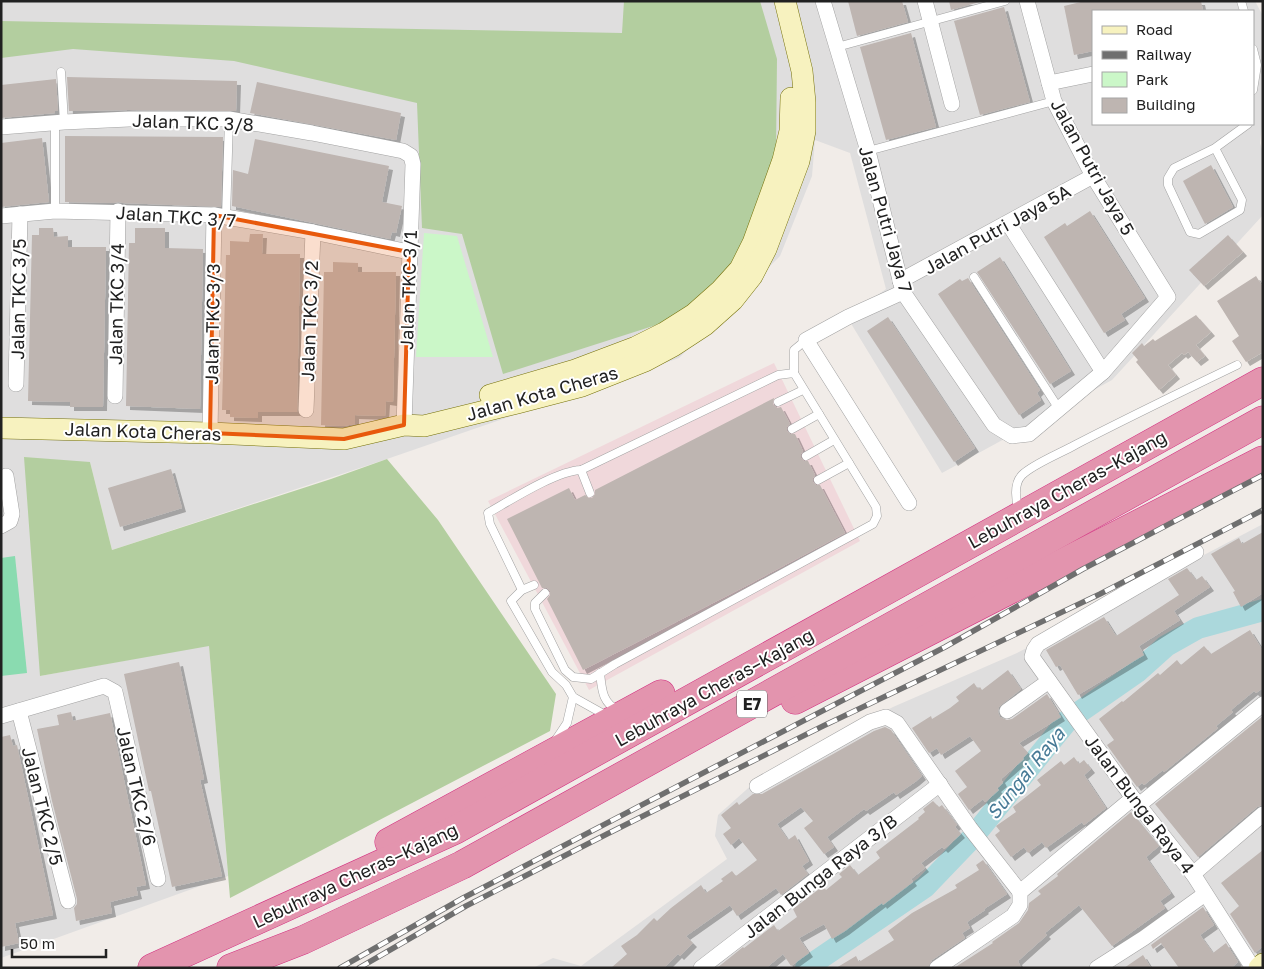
<svg xmlns="http://www.w3.org/2000/svg" width="1264" height="969" viewBox="0 0 1264 969" font-family="'Golos Text',sans-serif">
	<defs>
		<filter id="shadow"><feDropShadow dx="4" dy="4" stdDeviation="0" flood-color="#0004"/></filter>
	</defs>
	<rect width="100%" height="100%" fill="#f1ece8"/>
	<!-- residential -->
	<g fill="#dfdede" fill-rule="evenodd">
		<path d="M1 1H1255L1263 16V118L1260 143 1263 152V215L1112 380 942 473 847 317 886 289 850 153 815 140 812 176 780 256 679 358 387 459 112 550 90 462 40 676 209 645 228 876 1 958ZM1093 11H1253V124H1093Z"/>
		<path d="M1263 524V949L1238 968H533L553 958 581 966 727 859 715 836 718 815 764 774 893 707 1017 653Z"/>
	</g>
	<!-- commercial -->
	<path fill="#f0d8db" d="M774 363 860 541 589 690 488 501Z"/>
	<!-- forest -->
	<g fill="#b3ce9f">
		<path d="M624 1H760L777 59 776 153 748 232 726 274 678 318 503 374 462 234 422 228 417 103 234 61 73 49 1 58V21L622 33Z"/>
		<path d="M24 457 90 462 112 550 331 479 387 459 438 520 556 694 550 731 230 898 209 646 40 676Z"/>
	</g>
	<!-- park -->
	<path fill="#cbf7c8" d="M424 233 457 236 493 357H416Z"/>
	<!-- pitch -->
	<path fill="#8adbb0" d="M15 556 27 673 1 676V558Z"/>
	<g fill="none" stroke-linecap="round" stroke-linejoin="round">
		<!-- river -->
		<path stroke="#abd8dc" stroke-width="22" d="M806 968 925 887 972 838 1068 720 1137 672 1166 646 1198 628 1263 610"/>
	</g>
	<!-- building -->
	<g fill="#beb5b1" filter="url(#shadow)">
		<path d="M848 1H902L908 22 857 36Z"/>
		<path d="M949 1H983L951 10Z"/>
		<path d="M1085 1H1201L1203 11H1093V51L1074 55 1064 6Z"/>
		<path d="M1004 7 1030 102 980 115 954 21Z"/>
		<path d="M911 33 936 127 886 140 860 47Z"/>
		<path d="M67 77 237 81 236 111 129 110 69 111Z"/>
		<path d="M56 79 58 111H55V113L1 118V85Z"/>
		<path d="M257 82 401 113 396 140 250 113Z"/>
		<path d="M65 136 223 137 221 207 123 203 119 202 113 203 65 202Z"/>
		<path d="M42 138 49 202 1 207V143Z"/>
		<path d="M255 139 389 166 382 202 402 206 396 233 392 232 390 239 232 206 233 170 248 174Z"/>
		<path d="M1211 165 1233 207 1205 224 1183 181Z"/>
		<path d="M1090 211 1145 298 1121 314 1125 320 1104 333 1044 237 1065 223 1067 226Z"/>
		<path d="M39 228H53L54 237 68 236V247H106L103 407H70V402L28 401 32 235H39Z"/>
		<path d="M135 228H165V248L203 249 200 409 126 406 129 243H135Z"/>
		<path d="M250 234H263L262 254H300L297 412H258V418L230 417V410H222L226 255H230V241L249 242Z"/>
		<path d="M1228 235 1243 252 1204 286 1189 270Z"/>
		<path d="M1000 257 1071 371 1050 384 977 272Z"/>
		<path d="M333 262 358 263V272H396L393 402 386 401 385 416 355 415V424L343 426 321 425 324 272H333Z"/>
		<path d="M1256 276 1263 287V352L1246 362 1232 341 1239 336 1217 301Z"/>
		<path d="M968 278 1040 390 1037 393 1041 400 1019 415 938 294 960 279 962 281Z"/>
		<path d="M1196 315 1211 332 1196 345 1205 356 1197 362 1188 352 1184 355 1182 353 1168 365 1176 375 1159 390 1136 362 1138 360 1132 353 1142 343 1144 346 1153 339 1155 341Z"/>
		<path d="M888 317 975 448 954 462 867 331Z"/>
		<path d="M774 398 773 405 777 408 781 407 790 424 787 427V431L790 434H795L803 451 801 454V458L804 461H808L815 475 813 478V482L816 485H820L845 533 746 586 583 670 547 599 550 595V591L547 588H542L507 519 569 488 575 500 585 495 589 498H592L595 494V490Z"/>
		<path d="M171 469 182 508 120 527 108 488Z"/>
		<path d="M1263 532V593L1241 607 1233 592 1235 591 1211 554 1239 538 1242 544Z"/>
		<path d="M1187 568 1196 580 1202 576 1210 587 1174 611 1180 620 1139 646 1144 655 1078 695 1060 665 1056 667 1046 650 1104 617 1116 636 1179 595 1168 579Z"/>
		<path d="M1250 630 1263 651V688L1256 693 1254 691 1231 710 1233 712 1216 726 1218 728 1164 772 1163 770 1144 785 1142 783 1137 787 1107 745 1114 740 1099 719 1122 701 1123 702 1158 673 1160 675 1177 660 1181 665 1204 646 1211 654Z"/>
		<path d="M179 662 204 779 200 780 222 876 172 887 151 791H149L124 674Z"/>
		<path d="M1008 670 1021 689 999 707 998 712 1000 717 1007 720 1012 719 1047 694 1061 717 1019 743 1028 753 1023 758 1024 759 1001 779 1003 783 997 788 999 790 985 802 983 799 969 810 958 794 967 787 955 771 981 751 970 736 941 755 937 748 929 753 912 728 931 716 932 719 950 708 959 701 956 697 974 683 978 689 980 687 982 690Z"/>
		<path d="M71 712 73 721 110 713 146 885 136 887 138 895 110 902 112 913 76 921 74 908 77 904V899L52 801 37 729 59 725 57 715Z"/>
		<path d="M1263 716V805L1257 807 1198 857 1155 804Z"/>
		<path d="M885 727 891 730 922 776 915 782 896 795 894 792 866 811 864 809 827 837 834 847 824 854 804 828 813 821 801 807 777 824 788 840 795 835 809 861 802 866 808 874 781 895 776 888 737 916 730 905 686 936 693 943 680 956 678 954 664 968H611L627 954 621 946 637 935 654 918 657 921 671 908 701 885 706 893 723 881 721 879 732 871 736 876 757 860 739 838 731 845 723 834 731 828 721 815 737 802 739 805 753 794H762L874 731Z"/>
		<path d="M10 735 13 746 17 745 53 915 15 923 19 943 1 947V737Z"/>
		<path d="M1074 757 1079 764 1084 760 1091 769 1084 775 1106 808 1084 825 1082 822 1046 848 1042 842 1028 853 1024 847 1011 857 995 835 1000 831 996 826 1016 812 1013 807 1041 785 1037 780 1061 761 1064 765Z"/>
		<path d="M933 801 939 807 942 805 957 825 955 827 961 834 944 849 942 847 921 863 925 868 911 879 913 882 883 905 882 903 845 931 832 939 824 924 799 938 809 953 791 966 783 954 766 968H717L743 947 744 948 774 925 778 931 797 917 793 909 823 886 826 890 842 877 839 874 850 865 858 875 880 858 876 852 919 819 918 818 925 812 923 809Z"/>
		<path d="M1131 812 1159 846 1146 857 1171 893 1160 901 1165 908 1112 946 1079 905 1045 933 1047 935 1018 961 1021 968H954L993 943 992 942 1019 923 1028 910 1029 903 1041 894 1038 891 1058 876 1057 874Z"/>
		<path d="M1263 850V946L1255 953 1230 914 1239 906 1221 883Z"/>
		<path d="M983 860 1007 894 984 909 985 910 967 922 970 928 962 933 965 938 932 960 928 968H836L856 956 859 962 894 940 888 931 912 913 957 888 955 885 979 870 976 865Z"/>
		<path d="M1203 907 1214 925 1200 935 1213 953 1226 943 1238 962 1231 968H1179L1161 943 1153 949 1151 945Z"/>
		<path d="M1143 955 1151 968H1124Z"/>
	</g>
	<g fill="none" stroke-linecap="round" stroke-linejoin="round">
		<defs>
			<g id="lane">
				<path d="M1241 1 1244 11"/>
				<path d="M837 47 1005 1"/>
				<path d="M1253 49 1257 65 1253 90"/>
				<path d="M61 72 64 122"/>
				<path d="M1215 148 1242 200 1240 210 1199 234 1190 232 1168 185V178L1174 168 1215 148 1248 124"/>
				<path d="M868 151 1054 101"/>
				<path d="M55 211V122"/>
				<path d="M226 217 229 119"/>
				<path d="M974 277 1059 409"/>
				<path d="M794 373V350L806 340"/>
				<path d="M778 402 803 390"/>
				<path d="M792 429 819 414"/>
				<path d="M806 456 834 440"/>
				<path d="M581 470 590 493"/>
				<path d="M818 480 849 463"/>
				<path d="M1019 512C1016 501 1013 484 1022 475 1033 464 1061 453 1075 445 1129 417 1183 391 1237 365"/>
				<path d="M534 585 522 590 511 601 552 672 566 685 573 697 607 716"/>
				<path d="M522 590 490 524 488 513C511 500 556 471 581 470L778 375 794 373 876 507 877 516 873 524 615 664 591 679 573 677 565 670 535 609V603L545 593"/>
				<path d="M600 673C602 690 602 703 619 711"/>
				<path d="M555 741 567 723 573 697"/>
			</g>
			<g id="street">
				<path d="M823 1 868 151 903 292 994 425 1012 436 1029 434 1103 372 1168 297 1093 176 1054 101 1027 1"/>
				<path d="M925 1 952 104"/>
				<path d="M1049 83 1093 74"/>
				<path d="M1 127 64 122 129 119H229L312 133 403 151 411 156 413 164 404 425"/>
				<path d="M1 216 55 211 214 215 313 232 409 252"/>
				<path d="M1008 223 1103 372"/>
				<path d="M900 281 1093 176"/>
				<path d="M903 292 848 317 806 340 909 503"/>
				<path d="M16 384 20 214"/>
				<path d="M115 396 118 211"/>
				<path d="M306 410 313 232"/>
				<path d="M210 433 214 215"/>
				<path d="M1 526 10 521 12 514 6 476"/>
				<path d="M1196 552 1038 644 1034 650 1032 657 1133 798 1193 874 1253 968"/>
				<path d="M19 711 68 901"/>
				<path d="M1007 711 1049 681"/>
				<path d="M1 716 104 686 115 692 158 879"/>
				<path d="M757 786 870 722 886 717 897 723 970 828 1020 892"/>
				<path d="M1139 805 1263 704"/>
				<path d="M1193 874 1263 814"/>
				<path d="M701 968 940 784"/>
				<path d="M937 968 1013 916 1020 905V892L1133 798"/>
				<path d="M1097 968 1144 938 1205 894"/>
			</g>
			<g id="secondary">
				<path d="M490 395 575 370 636 347 664 333 694 314 721 290 740 269 753 243 773 188 783 160 790 131 791 98"/>
				<path d="M1 428 210 433 344 439 404 425 424 426 517 403 582 386 645 361 673 346 705 325 733 300 752 276 766 249 799 161 805 131V102L802 71 785 1"/>
				<path d="M1259 968 1263 964"/>
			</g>
			<g id="highway">
				<path d="M795 700 1263 460"/>
				<path d="M389 842 661 694"/>
				<path d="M152 968 455 830 1263 381"/>
				<path d="M231 968 303 940 462 865 1263 420"/>
			</g>
		</defs>
		<!-- lane casing -->
		<use href="#lane" stroke="#a2a2a2" stroke-width="9"/>
		<!-- street casing -->
		<use href="#street" stroke="#a2a2a2" stroke-width="16"/>
		<!-- secondary casing -->
		<use href="#secondary" stroke="#75710a" stroke-width="22"/>
		<!-- highway casing -->
		<use href="#highway" stroke="#d33080" stroke-width="29"/>
		<!-- lane -->
		<use href="#lane" stroke="#fff" stroke-width="8"/>
		<!-- street -->
		<use href="#street" stroke="#fff" stroke-width="15"/>
		<!-- secondary -->
		<use href="#secondary" stroke="#f7f2bf" stroke-width="21"/>
		<!-- highway -->
		<use href="#highway" stroke="#e394ae" stroke-width="28"/>
		<defs>
			<g id="rail">
				<path d="M340 968 463 898 945 647 1083 569 1263 475"/>
				<path d="M359 968 466 906 607 834 823 726 1100 594 1263 510"/>
			</g>
		</defs>
		<!-- rail casing -->
		<use href="#rail" stroke="#6f6f6f" stroke-width="5.5"/>
		<!-- rail -->
		<use href="#rail" stroke="#fff" stroke-width="4" stroke-dasharray="11" stroke-linecap="butt"/>
	</g>
	<!-- marked area -->
	<path fill="#e8590c" fill-opacity="0.2" stroke="#e8590c" stroke-width="4" stroke-linejoin="round" d="M214 215 409 252 404 425 344 439 210 433Z"/>
	<g text-anchor="middle" dominant-baseline="central" stroke-width="4" stroke-linejoin="round" paint-order="stroke">
		<!-- shield labels -->
		<rect fill="#fff" stroke="#646464" stroke-width="1" x="737" y="690.5" width="30" height="27" rx="4"/>
		<g font-size="16" font-weight="bold" fill="#212121">
			<text x="752" y="704">E7</text>
		</g>
		<!-- street labels -->
		<g font-size="18" fill="#212121" stroke="#fff">
			<text transform="translate(193 122) rotate(2)">Jalan TKC 3/8</text>
			<text transform="translate(1093 167) rotate(61)">Jalan Putri Jaya 5</text>
			<text transform="translate(176 216) rotate(4)">Jalan TKC 3/7</text>
			<text transform="translate(886 219) rotate(74)">Jalan Putri Jaya 7</text>
			<text transform="translate(997 229) rotate(-29)">Jalan Putri Jaya 5A</text>
			<text transform="translate(408 290) rotate(-88)">Jalan TKC 3/1</text>
			<text transform="translate(18 299) rotate(-89)">Jalan TKC 3/5</text>
			<text transform="translate(116 304) rotate(-89)">Jalan TKC 3/4</text>
			<text transform="translate(309 321) rotate(-88)">Jalan TKC 3/2</text>
			<text transform="translate(212 324) rotate(-89)">Jalan TKC 3/3</text>
			<text transform="translate(542 393) rotate(-16)">Jalan Kota Cheras</text>
			<text transform="translate(143 431) rotate(2)">Jalan Kota Cheras</text>
			<text transform="translate(1067 489) rotate(-29)">Lebuhraya Cheras–Kajang</text>
			<text transform="translate(714 687) rotate(-29)">Lebuhraya Cheras–Kajang</text>
			<text transform="translate(137 786) rotate(77)">Jalan TKC 2/6</text>
			<text transform="translate(1140 804) rotate(53)">Jalan Bunga Raya 4</text>
			<text transform="translate(43 806) rotate(76)">Jalan TKC 2/5</text>
			<text transform="translate(355 875) rotate(-25)">Lebuhraya Cheras–Kajang</text>
			<text transform="translate(820 876) rotate(-38)">Jalan Bunga Raya 3/B</text>
		</g>
		<!-- water labels -->
		<g font-size="19" font-style="italic" fill="#477a96" stroke="#fff">
			<text transform="translate(1025 773) rotate(-51)">Sungai Raya</text>
		</g>
	</g>
	<!-- border -->
	<rect width="1264" height="969" fill="none" stroke="#212121" stroke-width="5"/>
	<!-- legend -->
	<rect x="1092" y="10" width="162" height="115" fill="#ffffff" stroke="#a6a6a6"/>
	<rect x="1102" y="26" width="25" height="8" fill="#f7f2bf" stroke="#a6a6a6"/>
	<text x="1136" y="35" font-size="15" fill="#212121">Road</text>
	<rect x="1102" y="51" width="25" height="8" fill="#6f6f6f" stroke="#a6a6a6"/>
	<text x="1136" y="60" font-size="15" fill="#212121">Railway</text>
	<rect x="1102" y="72" width="25" height="15" fill="#cbf7c8" stroke="#a6a6a6"/>
	<text x="1136" y="85" font-size="15" fill="#212121">Park</text>
	<rect x="1102" y="98" width="25" height="15" fill="#beb5b1" stroke="#a6a6a6"/>
	<text x="1136" y="110" font-size="15" fill="#212121">Building</text>
	<!-- scale -->
	<path d="M12 949v8h94v-8" fill="none" stroke="#212121" stroke-width="2.5"/>
	<text x="20" y="949" font-size="15" fill="#212121" stroke="#ffffff" stroke-width="4" paint-order="stroke">50 m</text>
</svg>
